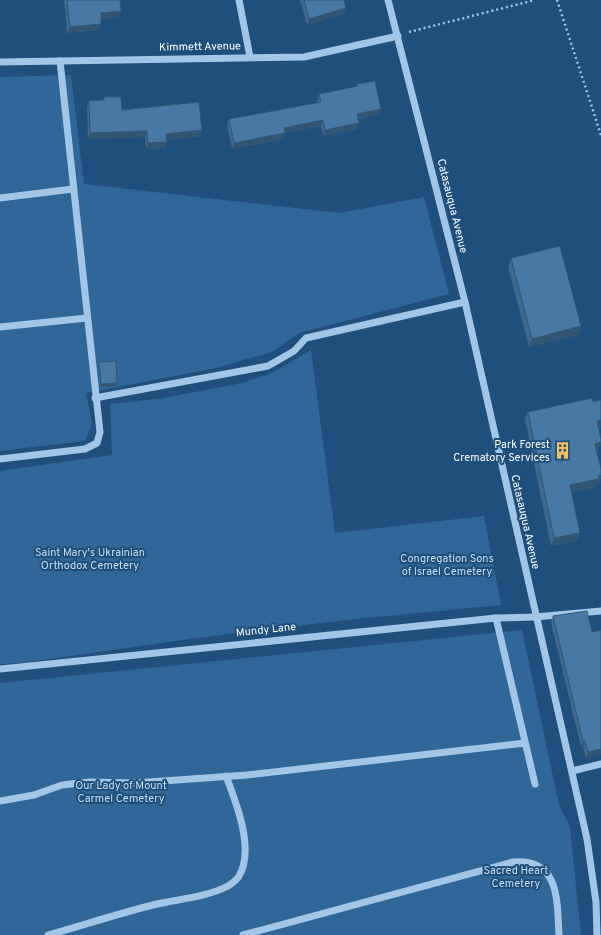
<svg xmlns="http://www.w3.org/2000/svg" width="601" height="935" viewBox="0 0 601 935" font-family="Overpass,sans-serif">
	<rect width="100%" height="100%" fill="#1f4f7c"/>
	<!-- green -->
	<g fill="#2f6799">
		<path d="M71 75 84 184 339 213 424 197 449 294 299 333 272 352 216 368 86 393 92 424 85 441 0 451V77Z"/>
		<path d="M311 350 335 533 484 516 501 605 346 620 189 639 22 663 0 664V471L112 455 110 404 164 398 242 383 272 373Z"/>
		<path d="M522 630 559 805 570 827 581 935H0V683Z"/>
	</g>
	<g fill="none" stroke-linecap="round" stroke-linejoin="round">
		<!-- path -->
		<g stroke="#a2c6e7" stroke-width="2.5" stroke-dasharray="2 3" stroke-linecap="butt">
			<path d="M557 0 601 135"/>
			<path d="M409 32 535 0"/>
		</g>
		<!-- minor -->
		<g stroke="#a2c6e7" stroke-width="7">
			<path d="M239 0 250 57"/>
			<path d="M388 0 465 302 587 839 596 902 597 935"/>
			<path d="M0 62 304 57 398 36"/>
			<path d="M0 198 73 189"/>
			<path d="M0 327 87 318"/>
			<path d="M95 398 268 366 294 351 306 338 465 302"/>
			<path d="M0 459 85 449 97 443 100 432 60 61"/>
			<path d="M496 618 535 784"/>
			<path d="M0 669 496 618 535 617 601 611"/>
			<path d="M572 771 601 764"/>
			<path d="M0 801 34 795 62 785 89 782 135 783 247 775 525 743"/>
			<path d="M48 935C84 925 120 913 157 904 179 899 207 897 228 886 231 884 237 880 239 876 255 850 236 802 226 776"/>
			<path d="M243 935 513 862C560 858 557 901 559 935"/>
		</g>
	</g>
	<!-- wall -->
	<g fill="#3e688f">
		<path d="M64 0H120L121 11 119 17 101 19V24L99 30 67 33Z"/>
		<path d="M300 0H344L346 8 344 14 307 25Z"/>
		<path d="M357 84 379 114 358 119 357 129 323 136 321 126 284 133 283 139 232 149 227 125 229 119 318 103 317 100 319 94 356 87Z"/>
		<path d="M104 97 122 110 202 130 200 136 167 140 165 148 146 149 145 137 88 139 87 107 89 101 103 100Z"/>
		<path d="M511 258 581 326 578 335 529 347 508 267Z"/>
		<path d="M99 362 116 386 100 387 98 365Z"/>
		<path d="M601 400V428H599V450L597 451 600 483H597L596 487 572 492 577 541 551 546 525 420 528 412Z"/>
		<path d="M553 616 592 632 601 754 586 758 583 747H581L551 623Z"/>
	</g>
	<!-- shaded-wall -->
	<g fill="#325574">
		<path d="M346 8 344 14 307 25 309 19Z"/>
		<path d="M121 11 119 17 98 19 101 13Z"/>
		<path d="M101 24 99 30 67 33 70 27Z"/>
		<path d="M381 109 379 114 355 119 357 114Z"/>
		<path d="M323 120 321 126 284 133 283 139 232 149 234 143 284 128Z"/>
		<path d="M359 123 357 129 323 136 325 130Z"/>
		<path d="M202 130 200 136 164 140 166 134Z"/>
		<path d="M147 131 145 137 88 139 90 133Z"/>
		<path d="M167 142 165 148 146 149 148 143Z"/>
		<path d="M581 326 578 335 529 347 532 339Z"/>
		<path d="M117 383 116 386 100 387 101 384Z"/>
		<path d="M601 420V428L594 429 597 421Z"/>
		<path d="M601 442V444L599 450 592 452 595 444Z"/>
		<path d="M601 475V479L600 483H597L596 487 567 493 570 485Z"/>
		<path d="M580 533 577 541 551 546 554 538Z"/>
		<path d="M583 741H585L583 747H581Z"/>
		<path d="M601 749V754L586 758 588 752Z"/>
	</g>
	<!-- building -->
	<g fill="#4879a6" stroke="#325574">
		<path d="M67 0H120L121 11 101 13V24L70 27Z"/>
		<path d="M304 0H344L346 8 309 19Z"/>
		<path d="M375 81 381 109 357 114 359 123 325 130 323 120 284 128 285 133 234 143 229 119 321 102 319 94 358 86 357 84Z"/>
		<path d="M104 97H121L122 110 199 102 202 130 166 134 167 142 148 143 147 131 90 133 89 101 104 100Z"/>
		<path d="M560 246 581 326 532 339 511 258Z"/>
		<path d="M116 361 117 383 101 384 99 362Z"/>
		<path d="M592 398 593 402 601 400V420L597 421 601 439V442L595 444 601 469V475L598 476 599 479 570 485 580 533 554 538 528 412Z"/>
		<path d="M587 611 592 632 601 630V749L588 752 585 741H583L553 616Z"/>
	</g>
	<!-- icons -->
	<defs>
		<symbol id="building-bare" viewBox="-9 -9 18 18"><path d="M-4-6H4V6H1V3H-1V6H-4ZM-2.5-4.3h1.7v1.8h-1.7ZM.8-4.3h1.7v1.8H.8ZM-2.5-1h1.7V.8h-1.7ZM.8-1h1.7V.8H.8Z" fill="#f4bf62" stroke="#1f4f7c" stroke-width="2.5" paint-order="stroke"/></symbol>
	</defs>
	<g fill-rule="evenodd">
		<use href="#building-bare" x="550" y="438" width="25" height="25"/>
	</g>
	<g text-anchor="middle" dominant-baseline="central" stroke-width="4" stroke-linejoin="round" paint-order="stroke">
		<!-- street labels -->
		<g font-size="11" fill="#fff" stroke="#1f4f7c">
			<text transform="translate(200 47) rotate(-1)">Kimmett Avenue</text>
			<text transform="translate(452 206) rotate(76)">Catasauqua Avenue</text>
			<text transform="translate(525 522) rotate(77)">Catasauqua Avenue</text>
			<text transform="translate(266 630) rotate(-6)">Mundy Lane</text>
		</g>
		<!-- poi labels -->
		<g font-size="11" fill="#fff" stroke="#1f4f7c" text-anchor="end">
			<text x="550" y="445">Park Forest<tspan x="550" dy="13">Crematory Services</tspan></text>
		</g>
		<!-- park labels -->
		<g font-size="11" fill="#c6dff5" stroke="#1f4f7c">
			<text x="90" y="553">Saint Mary's Ukrainian<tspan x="90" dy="13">Orthodox Cemetery</tspan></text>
			<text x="447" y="559">Congregation Sons<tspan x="447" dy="13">of Israel Cemetery</tspan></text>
			<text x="121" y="786">Our Lady of Mount<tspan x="121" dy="13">Carmel Cemetery</tspan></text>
			<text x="516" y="871">Sacred Heart<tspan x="516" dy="13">Cemetery</tspan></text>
		</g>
	</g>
</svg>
